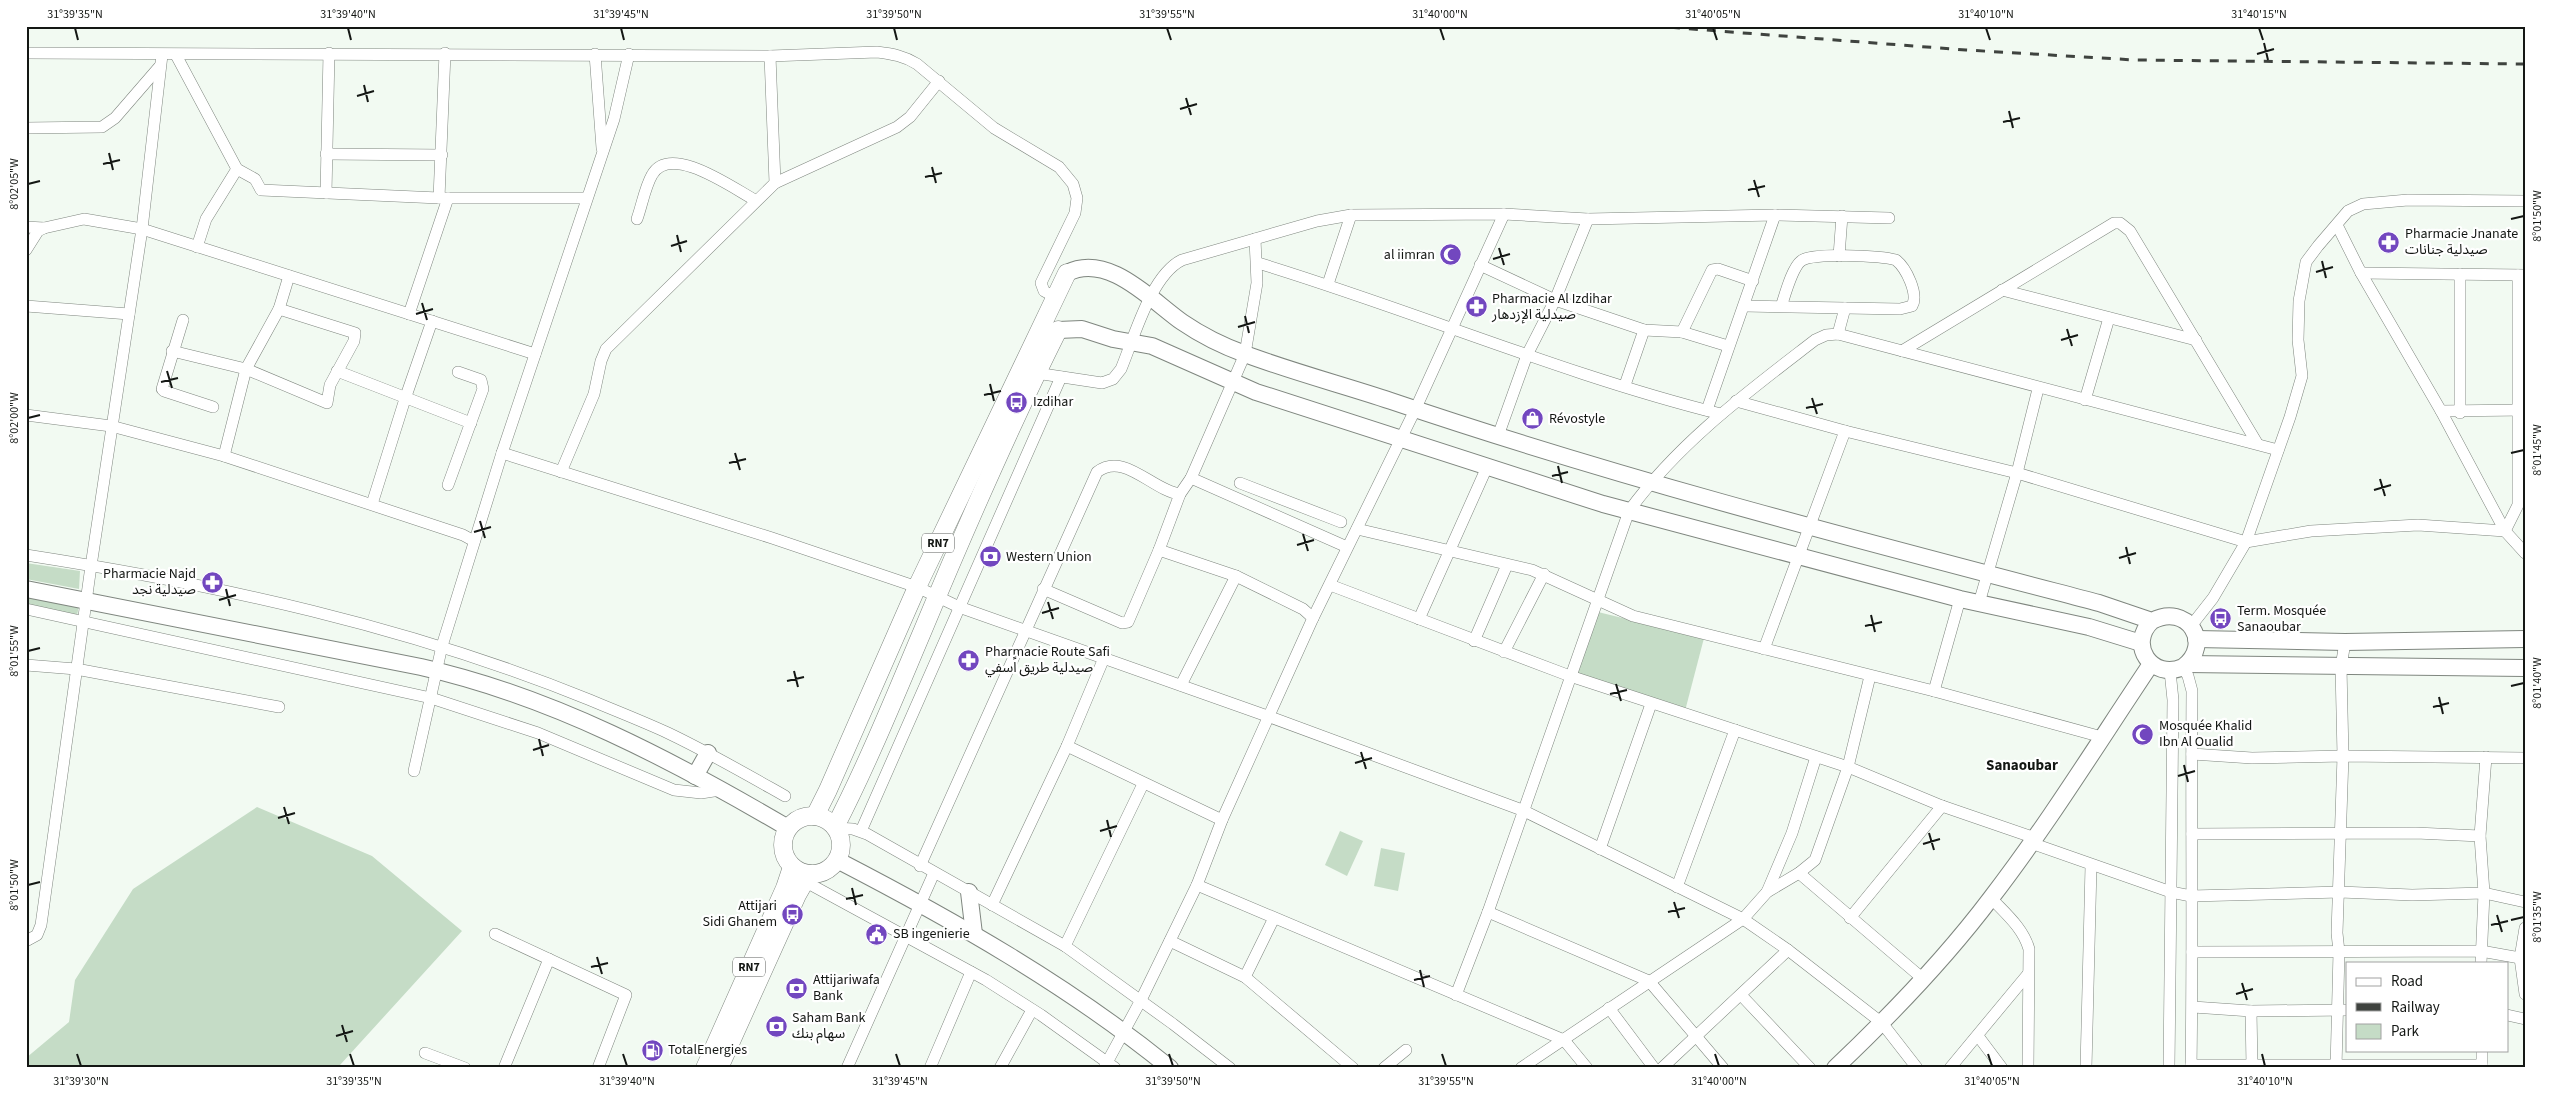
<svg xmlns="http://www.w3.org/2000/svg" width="2551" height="1094" viewBox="0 0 2551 1094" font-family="'Source Sans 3','Noto Sans Arabic',sans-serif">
	<rect width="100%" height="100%" fill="#f2faf2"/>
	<!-- green -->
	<g fill="#c5dcc6">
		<path d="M26 563 80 571 79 589 26 579Z"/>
		<path d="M26 597 79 606 77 615 26 606Z"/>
		<path d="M1598 612 1704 638 1685 711 1571 673Z"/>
		<path d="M257 807 372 856 462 931 340 1065 341 1068H26V1058L69 1022 75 980 133 889Z"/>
		<path d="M1340 831 1363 841 1347 876 1325 865Z"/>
		<path d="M1381 848 1405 853 1398 891 1374 886Z"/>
	</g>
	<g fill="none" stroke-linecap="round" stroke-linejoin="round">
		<defs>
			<g id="street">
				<path d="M26 53 770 56 877 52C893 54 904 56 917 64L994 128 1059 167 1073 184 1077 198 1075 213 1041 283 1044 291 1055 297"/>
				<path d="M595 54 602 148"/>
				<path d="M176 55 237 169 255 179 261 190 439 198H586"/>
				<path d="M26 128 102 127 115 118 160 66"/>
				<path d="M326 154 442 155"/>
				<path d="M775 183 897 127 910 117 939 81"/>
				<path d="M326 193 329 53"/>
				<path d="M439 198 445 53"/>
				<path d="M637 219C642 205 645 187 652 175 670 142 734 189 755 200"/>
				<path d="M2337 225 2361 273 2441 411 2505 531 2525 553"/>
				<path d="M26 227 44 228 84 219 142 229 535 354"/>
				<path d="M197 247 206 219 237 169"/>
				<path d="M26 250 38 231 44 228"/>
				<path d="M1839 256 1842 216"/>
				<path d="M1258 263C1413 310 1564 375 1721 414"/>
				<path d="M1480 265 1555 300 1644 330 1682 332 1728 346"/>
				<path d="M2361 273 2524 275"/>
				<path d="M1328 284 1351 215"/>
				<path d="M2002 290 2196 340"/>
				<path d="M26 306 129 314"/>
				<path d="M1745 306 1900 309 1912 306C1919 294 1906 268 1896 260 1882 256 1811 252 1801 261 1792 268 1785 295 1781 307"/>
				<path d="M409 314 448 198"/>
				<path d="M183 320 162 389 164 391 213 407"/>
				<path d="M1682 332 1712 270 1718 269 1753 281"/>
				<path d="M1838 334 1845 308"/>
				<path d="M172 351 246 369 327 403 330 385 354 341 355 333 279 309"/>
				<path d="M1902 351 2114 223H2120L2130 231 2257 443"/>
				<path d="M337 371 471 423"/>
				<path d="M1036 373 1102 383 1113 379 1121 369C1134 338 1151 275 1182 260L1317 221 1351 215 1504 214 1588 219 1775 215 1889 218"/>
				<path d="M1625 385 1644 330"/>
				<path d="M2085 400 2109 318"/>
				<path d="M1736 401 1845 431 2017 473 2246 542 2311 531 2418 525 2505 531 2518 505V275"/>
				<path d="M1707 410 1775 215"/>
				<path d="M2441 411 2525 410"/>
				<path d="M2460 413V274"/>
				<path d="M26 415 111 426 224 456 463 535 474 541"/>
				<path d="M1498 436 1527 355 1555 300 1588 219"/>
				<path d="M502 453 772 538 917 587 959 607 1270 717 1522 810 1743 919 1788 950 1882 1023 1917 1068"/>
				<path d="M224 456 246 369 279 309 289 276"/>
				<path d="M561 472 594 394 601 361 606 349 775 183 770 56"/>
				<path d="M1191 478 1347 547"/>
				<path d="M1240 483 1341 522"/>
				<path d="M448 485 483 389 481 380 458 372"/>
				<path d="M372 504 405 399 432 321"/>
				<path d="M1357 529 1532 570 1633 616 1934 691 2102 737"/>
				<path d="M1159 550 1236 576 1303 609 1313 618"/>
				<path d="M26 555C219 585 408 626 590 700 616 711 642 721 668 733 708 752 746 774 785 796"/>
				<path d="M1330 585 1570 676 1848 767 1942 806 2035 838"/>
				<path d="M1043 589 1122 623 1128 622 1159 550 1180 494 1191 478 1245 354 1257 283 1255 239"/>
				<path d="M1979 603 2017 473 2038 389"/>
				<path d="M26 609 431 698 538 733 674 790 701 793 720 790"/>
				<path d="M1419 619 1487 467"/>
				<path d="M2191 626 2213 598 2246 542 2290 417 2302 376 2298 340 2299 301 2306 262 2318 246 2348 211 2363 204 2408 200 2525 201"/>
				<path d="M1474 641 1507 565"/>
				<path d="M1764 649 1845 431"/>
				<path d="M1504 652 1544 574"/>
				<path d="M26 665 76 669 279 707"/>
				<path d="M2183 667 2188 676 2192 691C2191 817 2193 942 2191 1068"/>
				<path d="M1181 685 1236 576"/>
				<path d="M1934 691 1960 599"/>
				<path d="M1067 746 1222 820"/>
				<path d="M2192 754 2252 758 2343 756 2525 758"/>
				<path d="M414 771 442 646 502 453 614 119 629 54"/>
				<path d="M836 828 853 829 867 834 1065 946 1173 1024 1230 1068"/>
				<path d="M861 831 1061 377"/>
				<path d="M2192 834 2416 833 2480 836"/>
				<path d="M2031 843 2171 892 2191 896 2340 892 2412 895 2484 893 2525 902"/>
				<path d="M1600 849 1651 704"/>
				<path d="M920 866 1097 472C1124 451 1153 491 1180 494"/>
				<path d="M1799 873 1922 978"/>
				<path d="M804 881 986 980 1041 1015 1115 1068"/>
				<path d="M1197 885 1564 1040 1587 1068"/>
				<path d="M1677 887 1735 730"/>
				<path d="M1767 892 1792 833 1816 757"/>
				<path d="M1991 898C2006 914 2023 928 2029 949L2028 1068"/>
				<path d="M992 905 1067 746 1104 658"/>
				<path d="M1488 912 1649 981 1723 1068"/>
				<path d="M1850 918 1942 806"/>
				<path d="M2525 928 2520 958 2525 994"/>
				<path d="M495 934 626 995 598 1068"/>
				<path d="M26 941 37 935 41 925 91 566 142 229 162 55"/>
				<path d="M1170 941 1245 977 1353 1068"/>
				<path d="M1065 946 1143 784"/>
				<path d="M2192 952 2481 951 2520 958"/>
				<path d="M2481 963 2484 893 2480 836 2486 757"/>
				<path d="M1245 977 1274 918"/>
				<path d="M1456 995 1488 912 1629 511C1679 442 1749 391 1815 340L1826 335 1838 334 2278 450"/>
				<path d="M1741 995 1810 1068"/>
				<path d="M2193 1007 2251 1011 2347 1010"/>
				<path d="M1609 1008 1654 1068"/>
				<path d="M2251 1011 2252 1066"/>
				<path d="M2507 1015 2525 1019"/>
				<path d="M1978 1036 2002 1068"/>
				<path d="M2482 1050V1068"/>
				<path d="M425 1053 465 1068"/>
				<path d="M2191 1065H2482"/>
				<path d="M504 1068 549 959"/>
				<path d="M847 1068 934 873"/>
				<path d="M930 1068 971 972"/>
				<path d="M1000 1068 1032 1010"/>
				<path d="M1104 1068 1141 1000 1197 885 1222 820 1313 618 1415 410 1504 214"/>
				<path d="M1384 1068 1406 1050"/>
				<path d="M1521 1068 1743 919 1767 892 1799 873 1815 860 1848 767 1870 676"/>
				<path d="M1662 1068 1788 950"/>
				<path d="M1950 1068 2028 974"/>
				<path d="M2086 1068 2091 866"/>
				<path d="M2169 1068 2173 700 2170 671"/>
				<path d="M2336 1068 2339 952 2337 933 2343 756 2341 667 2345 642"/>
			</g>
			<g id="secondary">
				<path d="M1067 273C1108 252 1151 300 1182 322 1201 335 1223 346 1245 354 1293 372 1343 385 1391 401 1624 480 1862 541 2099 603L2152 621C2187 602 2214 644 2183 667 2152 681 2127 644 2152 621"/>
				<path d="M1058 330 1082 329 1113 339 1152 346 1256 392 1603 504 1960 599 2089 627 2141 643"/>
				<path d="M26 589 421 667C551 696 674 761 788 828"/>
				<path d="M2196 639 2345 642 2525 639"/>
				<path d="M2187 664 2525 668"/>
				<path d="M695 776 708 753"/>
				<path d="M837 860C953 920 1068 985 1170 1068"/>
				<path d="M969 892 974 934"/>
				<path d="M1835 1068C1890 1016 1945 959 1991 898 2048 824 2098 743 2151 664"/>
			</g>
			<g id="primary">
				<circle cx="812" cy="845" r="29"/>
				<path d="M815 816 828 790 917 587 1067 273"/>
				<path d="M835 827C868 763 895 696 923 630 965 529 1009 428 1058 330"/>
				<path d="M705 1068 785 888 792 867"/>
				<path d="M719 1068 797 895 809 874"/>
			</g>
		</defs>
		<!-- street casing -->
		<use href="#street" stroke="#7f867f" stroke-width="12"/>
		<!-- secondary casing -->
		<use href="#secondary" stroke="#7f867f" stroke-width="18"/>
		<!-- primary casing -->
		<use href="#primary" stroke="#7f867f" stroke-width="19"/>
		<!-- street -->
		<use href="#street" stroke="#fff" stroke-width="11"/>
		<!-- secondary -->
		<use href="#secondary" stroke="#fff" stroke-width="16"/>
		<!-- primary -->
		<use href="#primary" stroke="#fff" stroke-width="18"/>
		<!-- rail -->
		<path stroke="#3f433f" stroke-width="3" stroke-dasharray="9 9" stroke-linecap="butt" d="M1653 26 1966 50 2135 60 2525 64"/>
	</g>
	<!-- ticks -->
	<path fill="none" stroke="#141714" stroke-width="2" d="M75 28 78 40M348 28 351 40M621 28 624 40M894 28 897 40M1167 28 1171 40M1440 28 1444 40M1713 28 1717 40M1986 28 1990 40M2259 28 2263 40M2264 43 2268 60M2257 54 2274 49M364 85 368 102M357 96 374 91M1186 98 1191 115M1180 109 1197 104M2009 111 2013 128M2003 122 2020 118M109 153 113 170M103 164 120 160M932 167 936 183M925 177 942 173M1754 180 1759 197M28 184 40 181M1748 190 1765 186M2511 219 2524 216M677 235 681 252M671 246 687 241M1499 248 1504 265M1493 259 1510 254M2322 261 2326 278M2316 272 2333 267M422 303 427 320M416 314 433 309M1245 316 1249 333M1238 327 1255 322M2067 329 2072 346M2061 340 2078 335M167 371 172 388M161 382 178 378M990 384 994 401M984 395 1001 391M1812 398 1817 414M1806 408 1823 404M28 418 40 415M735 453 740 470M2511 453 2524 450M729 463 746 459M1558 466 1562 483M1552 476 1568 472M2380 479 2385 496M2374 490 2391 485M480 521 485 538M474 532 491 527M1303 534 1308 551M1297 545 1314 540M2126 547 2130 564M2119 558 2136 553M226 589 230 606M219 600 236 595M1048 602 1053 619M1042 613 1059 608M1871 615 1875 632M1865 626 1882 622M28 651 40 648M794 671 798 687M787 681 804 677M1616 684 1621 701M2511 686 2524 683M1610 694 1627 690M2439 697 2443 714M2433 707 2449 703M539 739 543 756M533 750 549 745M1361 752 1366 769M1355 763 1372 758M2184 765 2188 782M2178 776 2195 771M284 807 289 824M278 818 295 813M1107 820 1111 837M1100 831 1117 826M1929 833 1934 850M1923 844 1940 839M28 885 40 882M852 888 856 905M846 899 863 895M1674 902 1679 918M1668 912 1685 908M2497 915 2502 932M2511 920 2524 917M2491 925 2508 921M597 957 602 974M591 967 608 963M1420 970 1424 987M1414 980 1430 976M2242 983 2247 1000M2236 994 2253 989M342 1025 347 1042M336 1036 353 1031M77 1054 81 1066M350 1054 354 1066M623 1054 627 1066M896 1054 900 1066M1169 1054 1173 1066M1442 1054 1446 1066M1715 1054 1719 1066M1988 1054 1992 1066M2262 1054 2265 1066"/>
	<!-- icons -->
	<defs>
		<symbol id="pharmacy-disc" viewBox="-11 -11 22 22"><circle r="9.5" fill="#7247bf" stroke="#fff"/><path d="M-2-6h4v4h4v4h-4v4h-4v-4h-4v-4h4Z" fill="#fff"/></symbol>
		<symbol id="mosque-disc" viewBox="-11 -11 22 22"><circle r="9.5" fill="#7247bf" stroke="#fff"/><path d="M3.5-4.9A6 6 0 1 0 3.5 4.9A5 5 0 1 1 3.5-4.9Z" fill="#fff"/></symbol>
		<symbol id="bus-disc" viewBox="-11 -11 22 22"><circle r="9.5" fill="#7247bf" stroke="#fff"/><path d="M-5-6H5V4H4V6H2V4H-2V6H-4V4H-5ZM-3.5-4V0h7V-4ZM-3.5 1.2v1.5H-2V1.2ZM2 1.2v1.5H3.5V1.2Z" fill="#fff"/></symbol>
		<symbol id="shop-disc" viewBox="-11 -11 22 22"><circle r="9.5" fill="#7247bf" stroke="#fff"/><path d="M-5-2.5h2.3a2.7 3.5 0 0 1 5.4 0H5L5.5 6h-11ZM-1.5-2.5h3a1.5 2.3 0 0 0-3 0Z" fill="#fff"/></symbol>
		<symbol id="bank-disc" viewBox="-11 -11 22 22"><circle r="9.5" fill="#7247bf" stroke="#fff"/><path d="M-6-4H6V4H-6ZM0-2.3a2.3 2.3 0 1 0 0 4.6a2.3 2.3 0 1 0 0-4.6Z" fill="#fff"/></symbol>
		<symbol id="civic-disc" viewBox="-11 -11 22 22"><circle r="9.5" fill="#7247bf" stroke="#fff"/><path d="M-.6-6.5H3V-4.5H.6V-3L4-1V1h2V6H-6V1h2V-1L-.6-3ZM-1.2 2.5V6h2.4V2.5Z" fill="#fff"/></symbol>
		<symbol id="fuel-disc" viewBox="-11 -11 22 22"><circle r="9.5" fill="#7247bf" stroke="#fff"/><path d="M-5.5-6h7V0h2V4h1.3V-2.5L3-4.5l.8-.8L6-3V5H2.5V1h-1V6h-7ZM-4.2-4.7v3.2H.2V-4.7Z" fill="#fff"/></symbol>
	</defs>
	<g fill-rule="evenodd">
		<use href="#pharmacy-disc" x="2376" y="230" width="25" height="25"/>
		<use href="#mosque-disc" x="1438" y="242" width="25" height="25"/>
		<use href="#pharmacy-disc" x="1464" y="294" width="25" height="25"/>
		<use href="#bus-disc" x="1004" y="390" width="25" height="25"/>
		<use href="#shop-disc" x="1520" y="406" width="25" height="25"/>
		<use href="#bank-disc" x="978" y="544" width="25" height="25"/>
		<use href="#pharmacy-disc" x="200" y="570" width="25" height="25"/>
		<use href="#bus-disc" x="2208" y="606" width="25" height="25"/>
		<use href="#pharmacy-disc" x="956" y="648" width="25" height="25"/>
		<use href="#mosque-disc" x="2130" y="722" width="25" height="25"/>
		<use href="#bus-disc" x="780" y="902" width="25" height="25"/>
		<use href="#civic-disc" x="864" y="922" width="25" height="25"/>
		<use href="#bank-disc" x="784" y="976" width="25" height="25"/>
		<use href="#bank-disc" x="764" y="1014" width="25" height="25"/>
		<use href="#fuel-disc" x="640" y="1038" width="25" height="25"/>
	</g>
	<g text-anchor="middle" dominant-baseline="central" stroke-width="4.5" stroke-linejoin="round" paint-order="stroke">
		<!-- shield labels -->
		<g fill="#fff" stroke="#5a5d5a" stroke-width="1">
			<rect x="922" y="533.5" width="32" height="19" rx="4"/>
			<rect x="733" y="957.5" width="32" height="19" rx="4"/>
		</g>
		<g font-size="12" font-weight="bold" fill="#141714">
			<text x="938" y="543">RN7</text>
			<text x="749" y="967">RN7</text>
		</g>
		<!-- poi labels -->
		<g font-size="14" fill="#141714" stroke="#fff" text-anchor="start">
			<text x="2405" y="234">Pharmacie Jnanate<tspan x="2405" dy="16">صيدلية جنانات</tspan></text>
			<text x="1435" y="255" text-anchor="end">al iimran</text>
			<text x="1492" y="299">Pharmacie Al Izdihar<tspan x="1492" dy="16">صيدلية الإزدهار</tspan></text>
			<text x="1033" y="402">Izdihar</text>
			<text x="1549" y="419">Révostyle</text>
			<text x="1006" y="557">Western Union</text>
			<text x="196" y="574" text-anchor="end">Pharmacie Najd<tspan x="196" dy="16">صيدلية نجد</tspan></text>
			<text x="2237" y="611">Term. Mosquée<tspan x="2237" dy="16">Sanaoubar</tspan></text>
			<text x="985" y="652">Pharmacie Route Safi<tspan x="985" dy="16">صيدلية طريق اًسفي</tspan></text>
			<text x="2159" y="726">Mosquée Khalid<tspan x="2159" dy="16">Ibn Al Oualid</tspan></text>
			<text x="777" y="906" text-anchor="end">Attijari<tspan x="777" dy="16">Sidi Ghanem</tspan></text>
			<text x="893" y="934">SB ingenierie</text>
			<text x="813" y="980">Attijariwafa<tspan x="813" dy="16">Bank</tspan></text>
			<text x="792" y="1018">Saham Bank<tspan x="792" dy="16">سهام بنك</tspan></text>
			<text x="668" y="1050">TotalEnergies</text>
		</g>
		<!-- neighbourhood labels -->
		<g font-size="15" font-weight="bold" fill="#141714" stroke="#fff">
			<text x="2022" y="765">Sanaoubar</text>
		</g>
	</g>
	<!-- border -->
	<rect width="2551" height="1094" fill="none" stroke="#ffffff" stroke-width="55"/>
	<!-- legend -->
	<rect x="2346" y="962" width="162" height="90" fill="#ffffff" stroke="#a1a2a1"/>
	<rect x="2356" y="978" width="25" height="8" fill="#ffffff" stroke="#a1a2a1"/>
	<text x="2391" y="986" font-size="15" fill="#141714">Road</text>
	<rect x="2356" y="1003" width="25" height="8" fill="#3f433f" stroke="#a1a2a1"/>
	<text x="2391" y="1012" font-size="15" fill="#141714">Railway</text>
	<rect x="2356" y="1024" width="25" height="15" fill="#c5dcc6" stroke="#a1a2a1"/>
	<text x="2391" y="1036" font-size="15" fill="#141714">Park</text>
	<rect x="28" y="28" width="2496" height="1038" fill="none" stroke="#141714" stroke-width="2"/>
	<g font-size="12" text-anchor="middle" fill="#141714">
		<text x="75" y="18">31°39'35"N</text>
		<text x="348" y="18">31°39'40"N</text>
		<text x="621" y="18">31°39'45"N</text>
		<text x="894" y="18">31°39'50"N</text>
		<text x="1167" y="18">31°39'55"N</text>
		<text x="1440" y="18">31°40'00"N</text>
		<text x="1713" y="18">31°40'05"N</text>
		<text x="1986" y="18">31°40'10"N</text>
		<text x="2259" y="18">31°40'15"N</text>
		<text transform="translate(14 184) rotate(-90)" y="4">8°02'05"W</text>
		<text transform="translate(2537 216) rotate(-90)" y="4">8°01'50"W</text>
		<text transform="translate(14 418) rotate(-90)" y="4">8°02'00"W</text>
		<text transform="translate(2537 450) rotate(-90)" y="4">8°01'45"W</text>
		<text transform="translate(14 651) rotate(-90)" y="4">8°01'55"W</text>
		<text transform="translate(2537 683) rotate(-90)" y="4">8°01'40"W</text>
		<text transform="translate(14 885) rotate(-90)" y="4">8°01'50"W</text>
		<text transform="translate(2537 917) rotate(-90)" y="4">8°01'35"W</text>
		<text x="81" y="1085">31°39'30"N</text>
		<text x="354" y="1085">31°39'35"N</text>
		<text x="627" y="1085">31°39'40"N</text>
		<text x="900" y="1085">31°39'45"N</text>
		<text x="1173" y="1085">31°39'50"N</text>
		<text x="1446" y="1085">31°39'55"N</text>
		<text x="1719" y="1085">31°40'00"N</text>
		<text x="1992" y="1085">31°40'05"N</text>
		<text x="2265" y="1085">31°40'10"N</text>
	</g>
</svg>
